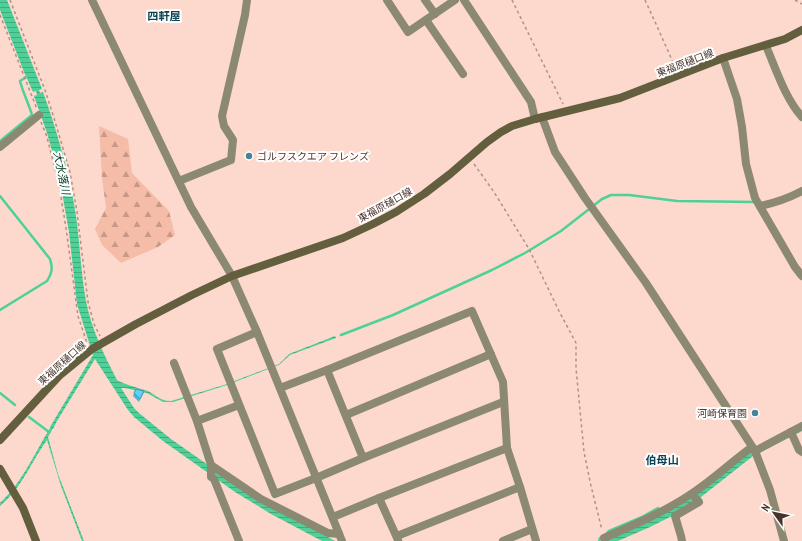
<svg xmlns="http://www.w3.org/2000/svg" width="802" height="541" viewBox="0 0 802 541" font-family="'PT Sans Narrow','Noto Sans JP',sans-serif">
	<defs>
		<pattern id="forest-firs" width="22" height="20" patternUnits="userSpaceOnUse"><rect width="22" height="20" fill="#f5bca7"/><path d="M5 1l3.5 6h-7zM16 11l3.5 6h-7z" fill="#c89988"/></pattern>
		<pattern id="water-rules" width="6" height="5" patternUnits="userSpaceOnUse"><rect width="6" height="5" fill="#4ed198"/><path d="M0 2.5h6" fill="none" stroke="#43aa7c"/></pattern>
	</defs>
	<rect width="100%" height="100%" fill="#fcd9cc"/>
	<!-- forest -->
	<path fill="url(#forest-firs)" d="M99 126 128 139 132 173 169 211 175 235 158 247 121 263 102 245 95 229 106 208 102 178Z"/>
	<!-- water -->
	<g fill="url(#water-rules)">
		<path d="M0 0H7L42 89 39 90 40 93 43 92C56 128 67 166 74 204 80 236 80 269 86 301 91 328 104 355 117 380 126 385 135 387 145 390 155 393 158 401 171 401L224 385 279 364 289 354 335 336 336 338 290 355 279 365 227 385 173 402H163L147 393 125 388H121L134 408 139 413 171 439 238 486 335 541H322L271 514 235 492 163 441 134 417 128 410 95 359 57 421 53 429H52V430L48 437 58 474 84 541H82L61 486 47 440C31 462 22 488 0 506V503C21 484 35 453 50 428H51L50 427 93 355 87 336 77 304 69 232 59 175 47 133 34 96 37 95 36 91 33 92 24 72 0 10Z"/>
		<path d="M802 428V431L753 456 696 501 672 516 650 527 618 541H603L652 518 744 455Z"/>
	</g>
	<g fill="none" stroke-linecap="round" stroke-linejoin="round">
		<!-- stream -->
		<g stroke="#4ed198" stroke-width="2.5">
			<path d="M0 141 32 115C29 104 23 93 20 81L28 76"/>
			<path d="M0 196 50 259C53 268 52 273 47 281L0 310"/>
			<path d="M341 335 393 315 492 270 525 253 561 231 602 199 611 195H629L677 201 755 202"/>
			<path d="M0 393 15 405"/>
			<path d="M29 417 49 432"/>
			<path d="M606 534 609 531 642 517 658 508"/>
			<path d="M599 541 600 538 603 537"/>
		</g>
		<!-- path -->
		<g stroke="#af9286" stroke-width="1.5" stroke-dasharray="3 3" stroke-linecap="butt">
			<path d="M10 0 45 90 54 118 70 172 77 212 88 302 94 324 100 336"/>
			<path d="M512 0 563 104"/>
			<path d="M645 0 656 24 676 69"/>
			<path d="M795 0 802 4"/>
			<path d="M0 15 37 109"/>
			<path d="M41 122 47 137 59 185 66 228 78 316 87 343"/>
			<path d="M474 164 494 192 529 249 559 311 576 343V368L584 452 591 486 602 530"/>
		</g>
		<!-- street -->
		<g stroke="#8c8972" stroke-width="8">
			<path d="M92 0 191 207 232 276 257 332 342 541"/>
			<path d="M387 0 408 32 455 0"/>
			<path d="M425 0 435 14"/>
			<path d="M464 0 531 102 535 119"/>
			<path d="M426 20 463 74"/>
			<path d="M766 46C776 69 785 98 802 117"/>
			<path d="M723 58 737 99 742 127 746 164 755 198 795 267 802 276"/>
			<path d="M542 117 555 152 585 198 646 283 731 414 755 451 770 490 784 541"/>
			<path d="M0 147 39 115"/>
			<path d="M179 181 231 160 233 140 224 126 222 116 245 15 247 0"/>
			<path d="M760 206C774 203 789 198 802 191"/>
			<path d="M257 332 217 349 275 494 316 478 363 458 503 402"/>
			<path d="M174 363 197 421 239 405"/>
			<path d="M280 388 327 370"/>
			<path d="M346 415 491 354"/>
			<path d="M197 421 211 465 261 499 328 533 339 534"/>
			<path d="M791 432 799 450 802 452"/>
			<path d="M755 451 802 426"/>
			<path d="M363 458 327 370 472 311 503 382 507 448 520 487 536 541"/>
			<path d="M211 465V477L214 479 239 541"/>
			<path d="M379 498 398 540"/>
			<path d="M333 517 379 498 507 448"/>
			<path d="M397 536 520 487"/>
			<path d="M503 541 532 529"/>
			<path d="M605 541 604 538C634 525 664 512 691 494 713 480 731 462 752 447"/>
			<path d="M682 541 681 536 675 516 699 502 692 494"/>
		</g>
		<!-- secondary -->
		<g stroke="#635e3e" stroke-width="8">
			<path d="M0 440 59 376 92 349 136 324 192 295 232 276 343 238 373 224 396 212 424 194 450 174 487 142 501 132 512 126 535 119 620 98 723 58 785 39 802 30"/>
			<path d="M0 469 23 508 36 541"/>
		</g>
	</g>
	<!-- wall -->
	<path fill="#51b4d2" d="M144 391 143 394 139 402 133 396 134 393Z"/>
	<!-- building -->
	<path fill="#5ed1f4" stroke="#4292ab" d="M136 389 144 391 140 399 134 393Z"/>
	<!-- markers -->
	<g fill="#458498" stroke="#fff" stroke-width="1.5">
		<circle cx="249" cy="156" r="4"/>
		<circle cx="755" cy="413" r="4"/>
	</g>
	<g text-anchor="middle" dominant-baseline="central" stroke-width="4" stroke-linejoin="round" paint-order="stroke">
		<!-- street labels -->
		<g font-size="10" fill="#483229" stroke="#fff">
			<text transform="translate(685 63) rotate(-21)">東福原樋口線</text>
			<text transform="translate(385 205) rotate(-29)">東福原樋口線</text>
			<text transform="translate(62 363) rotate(-42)">東福原樋口線</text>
		</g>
		<!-- poi labels -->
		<g font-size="10" fill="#483229" stroke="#fff" text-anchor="start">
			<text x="257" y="156">ゴルフスクエア フレンズ</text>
			<text x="747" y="413" text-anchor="end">河崎保育園</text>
		</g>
		<!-- neighbourhood labels -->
		<g font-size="11" font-weight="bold" fill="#0b4352" stroke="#fff">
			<text x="164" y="16">四軒屋</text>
			<text x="662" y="460">伯母山</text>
		</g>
		<!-- water labels -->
		<g font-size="11" font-style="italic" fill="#0a422c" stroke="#fff">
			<text transform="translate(62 173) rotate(78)">大水落川</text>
		</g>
	</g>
	<!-- north arrow -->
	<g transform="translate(774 513) rotate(303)" stroke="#ffffff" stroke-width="3" paint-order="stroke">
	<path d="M0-3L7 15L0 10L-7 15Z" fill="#483229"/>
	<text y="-6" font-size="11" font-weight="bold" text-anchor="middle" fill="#483229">N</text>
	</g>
</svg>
